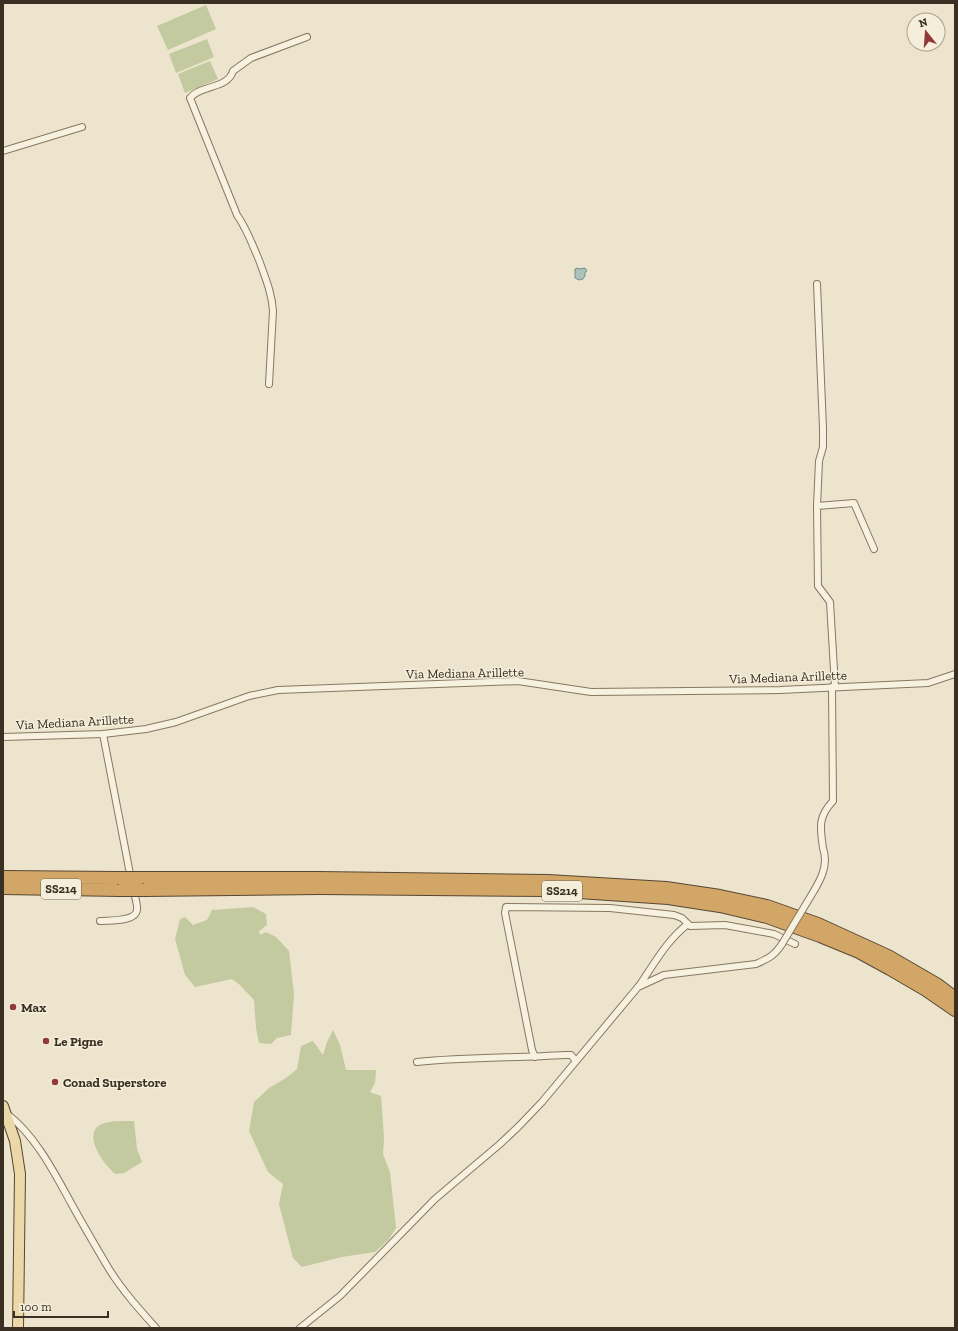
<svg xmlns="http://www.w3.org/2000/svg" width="958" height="1331" viewBox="0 0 958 1331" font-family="'Zilla Slab',serif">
	<rect width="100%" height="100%" fill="#ece4cc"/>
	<!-- green -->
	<g fill="#c3caa0">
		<path d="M206 5 216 29 168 50 157 26Z"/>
		<path d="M207 39 214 57 176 73 169 54Z"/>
		<path d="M210 61 218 79 185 93 178 74Z"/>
		<path d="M253 907 266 914 267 925 259 931 260 935 266 932 276 937 289 951 294 994 291 1035 277 1038 271 1044 259 1043 256 1028 254 1000 240 985 232 979 195 987 185 975 175 939 180 919 185 917 193 925 207 920 212 910Z"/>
		<path d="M333 1030 340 1045 346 1070H376L375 1083 370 1092 381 1096 384 1138 383 1154 390 1172 396 1228 389 1239 375 1252 342 1257 302 1267 293 1258 279 1204 283 1184 268 1172 249 1131 254 1102 269 1088 286 1078 297 1069 301 1046 313 1041 323 1055 327 1042Z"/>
		<path d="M134 1121 137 1149 142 1162 124 1173 116 1174C105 1167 82 1135 100 1125 107 1120 125 1121 134 1121Z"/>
	</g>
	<!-- water -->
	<path fill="#acc1bc" stroke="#738f89" d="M578 268 579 269 585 268 587 271 585 272V276L583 279 579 280 575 278V269Z"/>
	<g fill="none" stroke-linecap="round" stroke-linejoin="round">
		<defs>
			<g id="street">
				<path d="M3 151 82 127"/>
				<path d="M269 384 273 311C272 293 265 277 259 260 252 244 247 229 237 215L190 98C200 85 228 89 233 71L251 58 307 37"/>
				<path d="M817 506 819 461 823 447V428L817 284"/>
				<path d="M835 687 830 602 818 586 817 506 854 503 874 549"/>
				<path d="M103 734 131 879"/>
				<path d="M3 737 103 734 146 729 176 722 249 696 278 690 518 681 591 692 780 690 928 683 955 674"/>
				<path d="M815 889C820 880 825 871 825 860 825 856 824 851 823 848 820 827 818 817 833 801L832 687"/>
				<path d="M100 921C109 920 136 922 137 910 138 904 134 895 133 888"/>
				<path d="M639 986C654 964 667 940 688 924"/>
				<path d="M535 1057 532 1050 505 913 506 907 610 908 674 915 682 918 690 926 725 925 774 934 795 944"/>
				<path d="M417 1062C466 1057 516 1058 565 1055H571L576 1061"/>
				<path d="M7 1114C35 1135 54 1172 71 1203 83 1225 96 1247 109 1269 122 1290 139 1309 156 1328"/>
				<path d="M300 1328 340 1296 435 1199 500 1144 519 1126 542 1102 638 987 664 975 756 964C769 958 774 956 782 944"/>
			</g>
			<path id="primary" d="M3 1106 15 1141 20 1174 18 1328"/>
			<g id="highway">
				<path d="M3 877 117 878"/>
				<path d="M141 878H319L548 881 666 888 720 896 767 906 818 924 888 956 938 985 955 998"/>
				<path d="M3 888 120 890"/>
				<path d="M144 890 320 888 549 890 668 898 720 906 767 917 820 936 859 952 890 969 926 990 955 1010"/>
			</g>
		</defs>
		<!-- street casing -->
		<use href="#street" stroke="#887761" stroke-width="8"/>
		<!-- primary casing -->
		<use href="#primary" stroke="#574634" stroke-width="12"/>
		<!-- highway casing -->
		<use href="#highway" stroke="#574634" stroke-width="14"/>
		<!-- street -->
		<use href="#street" stroke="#f7f1df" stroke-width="6"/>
		<!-- primary -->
		<use href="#primary" stroke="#ebd8a8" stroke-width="10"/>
		<!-- highway -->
		<use href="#highway" stroke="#d2a666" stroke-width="12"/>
		<defs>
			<path id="street-bridge" d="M782 944 815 889"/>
			<g id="highway-bridge">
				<path d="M117 878H141"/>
				<path d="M120 890H144"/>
			</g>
		</defs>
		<!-- street-bridge casing -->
		<use href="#street-bridge" stroke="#887761" stroke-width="8" stroke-linecap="butt"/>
		<!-- highway-bridge casing -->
		<use href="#highway-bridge" stroke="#574634" stroke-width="14" stroke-linecap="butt"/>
		<!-- street-bridge -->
		<use href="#street-bridge" stroke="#f7f1df" stroke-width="6"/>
		<!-- highway-bridge -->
		<use href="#highway-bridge" stroke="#d2a666" stroke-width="12"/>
	</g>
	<!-- markers -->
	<g fill="#923836" stroke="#f4eedb" stroke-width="1.5">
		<circle cx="13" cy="1007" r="4"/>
		<circle cx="46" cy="1041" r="4"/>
		<circle cx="55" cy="1082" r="4"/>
	</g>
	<g text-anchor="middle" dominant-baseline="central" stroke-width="3" stroke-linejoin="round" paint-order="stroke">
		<!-- shield labels -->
		<g fill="#f4eedb" stroke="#72685a" stroke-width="1">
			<rect x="41" y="879" width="40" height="20" rx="3"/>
			<rect x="542" y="881" width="40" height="20" rx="3"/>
		</g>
		<g font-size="12" font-weight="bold" fill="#3a2f23">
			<text x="61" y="889">SS214</text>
			<text x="562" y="891">SS214</text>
		</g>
		<!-- street labels -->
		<g font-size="13" fill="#3a2f23" stroke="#f4eedb">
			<text transform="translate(465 673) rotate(-1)">Via Mediana Arillette</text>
			<text transform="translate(788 677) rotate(-2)">Via Mediana Arillette</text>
			<text transform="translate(75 722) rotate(-3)">Via Mediana Arillette</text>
		</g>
		<!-- poi labels -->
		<g font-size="13" font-weight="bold" fill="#3a2f23" stroke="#f4eedb" text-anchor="start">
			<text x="21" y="1007">Max</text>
			<text x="54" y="1041">Le Pigne</text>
			<text x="63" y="1082">Conad Superstore</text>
		</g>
	</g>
	<!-- border -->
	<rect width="958" height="1331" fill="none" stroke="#3a2f23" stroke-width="8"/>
	<!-- north arrow -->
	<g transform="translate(926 32) rotate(343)"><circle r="19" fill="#f4eedb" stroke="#aaa291"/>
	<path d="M0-3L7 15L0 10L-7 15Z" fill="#923836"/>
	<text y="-6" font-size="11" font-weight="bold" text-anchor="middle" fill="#3a2f23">N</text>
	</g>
	<!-- scale -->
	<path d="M14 1311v6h94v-6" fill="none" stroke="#3a2f23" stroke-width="2"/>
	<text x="20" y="1311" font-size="12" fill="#3a2f23" stroke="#f4eedb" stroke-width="3" paint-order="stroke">100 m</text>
</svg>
